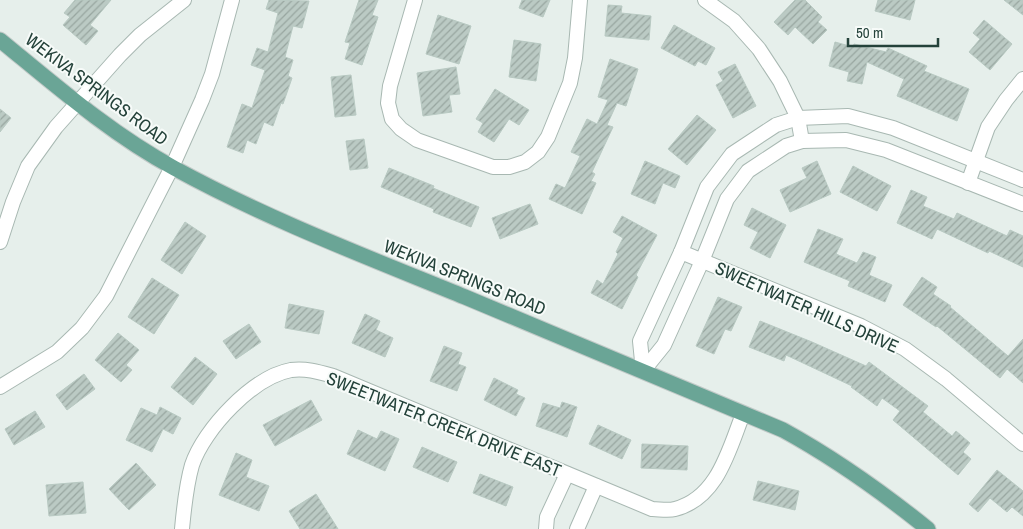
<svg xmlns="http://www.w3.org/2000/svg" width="1023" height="529" viewBox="0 0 1023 529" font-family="'Archivo Narrow',sans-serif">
	<defs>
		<pattern id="building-hatch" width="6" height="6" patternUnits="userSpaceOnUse" patternTransform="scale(1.25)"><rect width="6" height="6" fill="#bbcac4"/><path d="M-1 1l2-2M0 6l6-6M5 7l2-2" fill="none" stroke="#98a6a0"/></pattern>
	</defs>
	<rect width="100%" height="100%" fill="#e6efeb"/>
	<!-- building -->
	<g fill="url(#building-hatch)" stroke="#b8c9c2">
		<path d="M75 0H111L90 25 98 31 86 45 63 25 70 17 64 13Z"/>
		<path d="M269 0 309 1 302 28 293 26 285 57 293 60 288 76 292 78 283 104 281 103 273 126 264 122 256 144 247 140 243 153 227 147 242 104 252 108 265 70 251 65 257 48 268 52 278 13 266 9Z"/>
		<path d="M359 0H378L372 15 378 17 362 65 345 59 350 43 345 42Z"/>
		<path d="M522 0H550L543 17 519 8Z"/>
		<path d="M795 0H805L822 17 818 22 827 30 813 44 795 27 788 35 774 22Z"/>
		<path d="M878 0H915L910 20 875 11Z"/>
		<path d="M1004 0H1023V15Z"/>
		<path d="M608 5 622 6 621 13 651 16 649 40 605 36Z"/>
		<path d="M438 15 471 26 459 64 426 54Z"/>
		<path d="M984 20 1012 44 990 70 969 52 980 39 973 33Z"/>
		<path d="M674 25 715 48 706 65 698 61 695 66 661 48Z"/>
		<path d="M514 40 541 44 536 81 509 77Z"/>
		<path d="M835 42 853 47 854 44 886 52 888 48 927 66 924 71 969 89 957 121 897 96 904 79 867 62 862 84 847 81 849 72 829 66Z"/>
		<path d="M610 59 638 69 626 106 617 103 607 125 613 127 592 172 595 174 591 181 596 183 582 214 549 199 556 184 565 188 580 156 571 152 587 119 597 124 608 100 598 97Z"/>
		<path d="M735 64 756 106 733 118 716 85 723 81 718 72Z"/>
		<path d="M456 67 460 94 449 95 452 112 423 116 417 73Z"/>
		<path d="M351 75 356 115 335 117 331 77Z"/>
		<path d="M495 89 529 110 519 125 509 119 494 142 478 132 483 123 476 119Z"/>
		<path d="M0 109 11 118 0 132Z"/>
		<path d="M697 115 716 130 687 165 668 149Z"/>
		<path d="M364 139 368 168 350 170 346 141Z"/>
		<path d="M645 161 680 176 675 188 663 183 655 204 631 194Z"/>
		<path d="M817 161 831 194 790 212 780 190 807 178 802 168Z"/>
		<path d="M853 166 891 186 877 211 840 192Z"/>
		<path d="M389 168 434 186 433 188 479 207 471 227 433 212 434 209 381 187Z"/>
		<path d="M911 190 927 197 923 206 954 219 957 213 1007 236 1010 230 1023 236V267L989 251 988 253 937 229 932 239 897 223Z"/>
		<path d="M530 204 538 224 500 239 492 218Z"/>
		<path d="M752 208 786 225 770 258 750 248 758 232 744 225Z"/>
		<path d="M622 216 657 235 636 275 638 277 622 309 591 293 597 280 603 284 618 254 616 252 623 238 613 232Z"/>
		<path d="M185 222 206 236 182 274 161 260Z"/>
		<path d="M818 229 843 239 836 254 857 263 863 252 876 257 869 275 892 285 885 302 848 286 850 281 804 262Z"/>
		<path d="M922 277 937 287 933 294 951 306 950 307 1008 356 1023 339V383L1007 369 1000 378 937 326 936 327 903 305Z"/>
		<path d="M152 278 179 295 154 334 128 317Z"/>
		<path d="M718 297 742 307 731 331 725 329 714 354 696 346Z"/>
		<path d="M289 304 324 311 319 334 285 328Z"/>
		<path d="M365 314 380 321 376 330 393 338 385 357 352 343Z"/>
		<path d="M760 321 812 342 866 366 869 362 928 406 923 412 952 436 956 431 970 443 963 452 971 459 958 475 893 420 900 411 882 398 877 406 851 387 852 386 786 355 784 361 749 347Z"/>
		<path d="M249 324 261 342 236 359 223 341Z"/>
		<path d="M118 333 139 350 126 365 132 370 121 382 95 360Z"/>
		<path d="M444 346 462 353 458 364 466 367 457 391 430 381Z"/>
		<path d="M195 357 217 374 193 405 171 387Z"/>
		<path d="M84 374 95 389 67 410 56 395Z"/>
		<path d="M494 378 518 390 516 394 525 398 516 416 484 400Z"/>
		<path d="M311 400 322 420 275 446 263 425Z"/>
		<path d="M562 402 577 407 567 437 536 426 543 403 560 408Z"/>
		<path d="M160 407 181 418 173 434 163 429 152 452 126 440 141 408 157 415Z"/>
		<path d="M35 411 45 427 14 445 5 429Z"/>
		<path d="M598 425 631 440 622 459 589 444Z"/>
		<path d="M358 430 377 439 381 431 399 439 385 471 347 454Z"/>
		<path d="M642 444 688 446 687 470 641 468Z"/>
		<path d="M422 447 457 462 448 482 413 467Z"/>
		<path d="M236 453 252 460 246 477 269 486 259 511 219 495Z"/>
		<path d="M136 463 156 485 129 510 109 489Z"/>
		<path d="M997 470 1023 491V516L1012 507 1007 512 990 498 978 512 969 504Z"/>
		<path d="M480 474 513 487 506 506 473 493Z"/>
		<path d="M758 481 799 491 795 510 753 500Z"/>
		<path d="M83 482 86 513 49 516 46 485Z"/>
		<path d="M316 494 338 529H300L289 511Z"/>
	</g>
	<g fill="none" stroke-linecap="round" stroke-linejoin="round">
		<defs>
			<g id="minor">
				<path d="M415 0 390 86 388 103 392 119 401 129 417 140 493 167H509L525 162 538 152 548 137 570 83 575 58 580 0"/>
				<path d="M705 0 734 21 759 49 780 81 798 118 802 141"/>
				<path d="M968 183 988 127 1006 100 1023 79"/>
				<path d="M0 242 13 202 28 166 56 127 120 55 140 35 184 0"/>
				<path d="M681 252 861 326 905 349 946 379 1023 444"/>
				<path d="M643 371 640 341 681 252 707 187 732 154 776 125 798 118 848 116 893 128 1023 180"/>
				<path d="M643 371 664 345 702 261 727 199 748 171 786 146 802 141 846 140 886 150 1023 204"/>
				<path d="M0 387 57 352 82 328 106 296 172 167 202 100 212 74 232 0"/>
				<path d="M182 529C184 507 186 486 192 465 204 429 253 377 291 370 306 368 319 372 333 376L652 509C659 509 668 511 675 509 718 498 729 449 743 414"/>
				<path d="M546 529 547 517 567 474"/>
				<path d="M577 529 596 486"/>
			</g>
			<path id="major" d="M0 40C55 85 111 134 174 168 267 219 367 257 465 297 571 341 676 386 783 430 834 458 882 492 928 529"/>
		</defs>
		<!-- minor casing -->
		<use href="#minor" stroke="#a8b8b2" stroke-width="16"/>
		<!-- major casing -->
		<use href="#major" stroke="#c2cac8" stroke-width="17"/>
		<!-- minor -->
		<use href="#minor" stroke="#fff" stroke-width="14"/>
		<!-- major -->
		<use href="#major" stroke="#6aa596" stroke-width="15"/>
	</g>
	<g text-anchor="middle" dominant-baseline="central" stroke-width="4" stroke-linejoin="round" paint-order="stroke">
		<!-- street labels -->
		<g font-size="18" fill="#24423a" stroke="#f7fbf9">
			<text transform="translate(97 89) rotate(37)">WEKIVA SPRINGS ROAD</text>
			<text transform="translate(465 277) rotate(22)">WEKIVA SPRINGS ROAD</text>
			<text transform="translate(807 307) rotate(24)">SWEETWATER HILLS DRIVE</text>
			<text transform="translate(444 424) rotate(22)">SWEETWATER CREEK DRIVE EAST</text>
		</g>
	</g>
	<!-- scale -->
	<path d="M848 38v8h90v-8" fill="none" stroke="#24423a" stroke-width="2.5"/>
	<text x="856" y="38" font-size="15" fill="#24423a" stroke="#f7fbf9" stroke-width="4" paint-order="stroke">50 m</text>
</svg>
